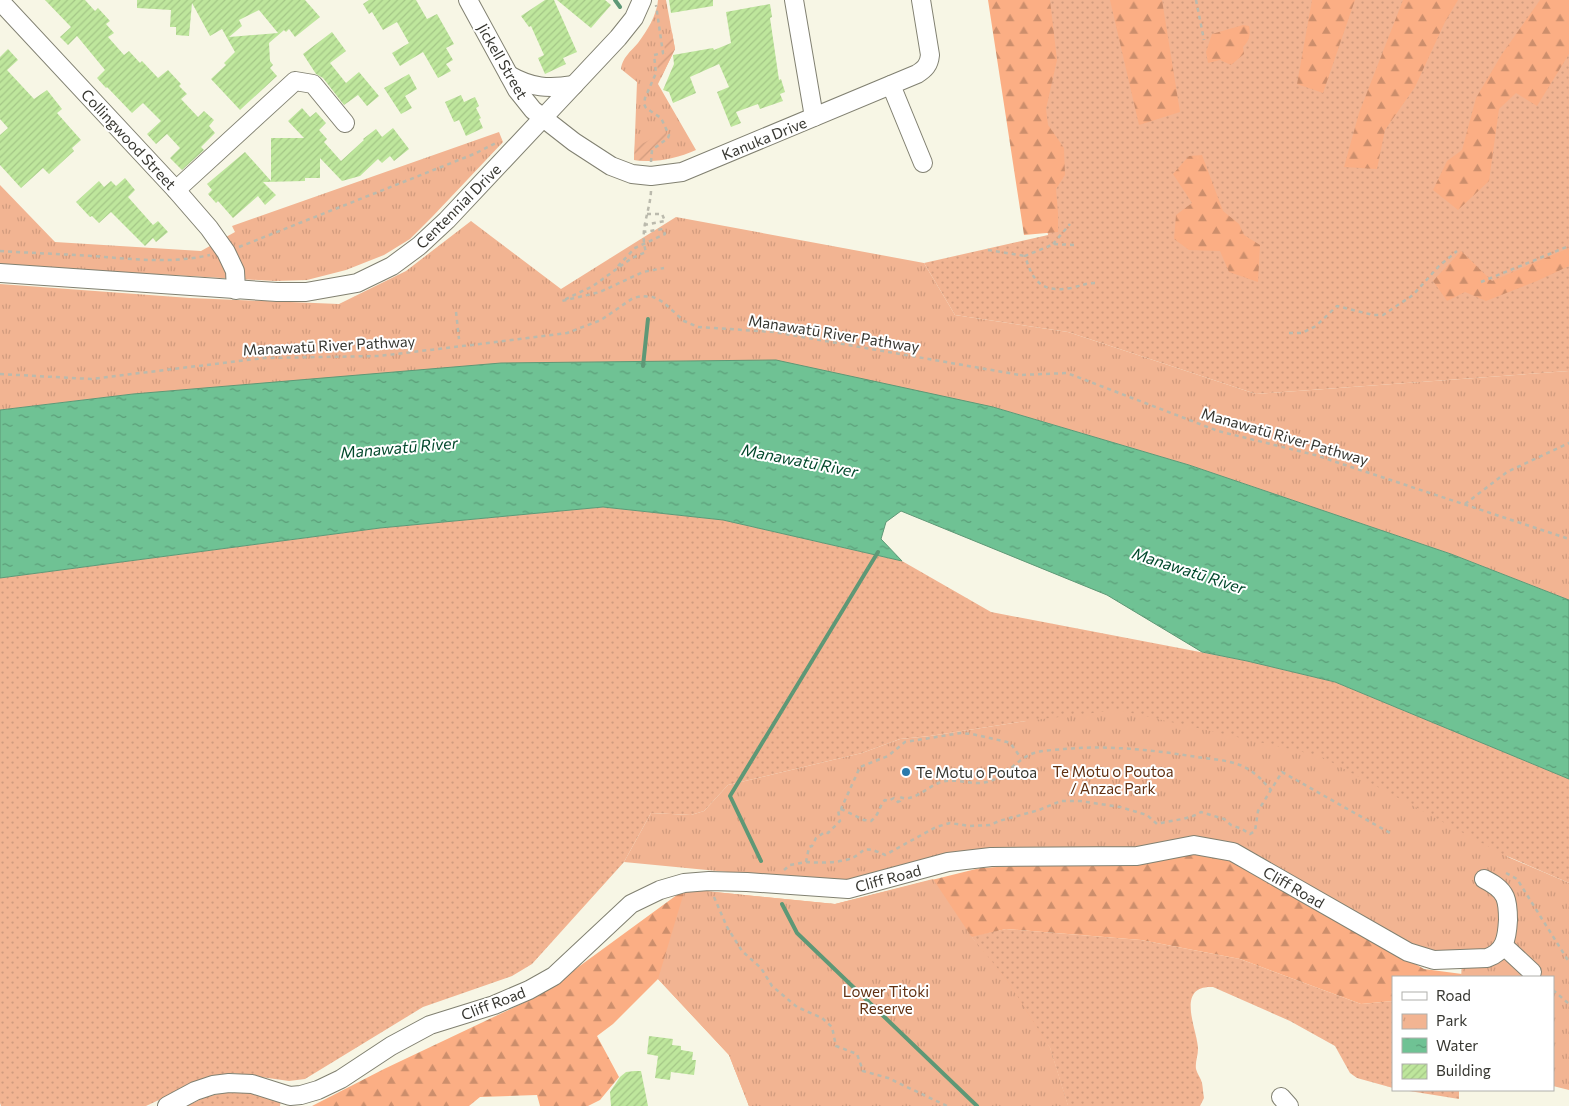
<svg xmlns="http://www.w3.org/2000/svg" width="1569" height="1106" viewBox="0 0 1569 1106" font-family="Commissioner,sans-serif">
	<defs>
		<pattern id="grass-dots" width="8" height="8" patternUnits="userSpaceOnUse" patternTransform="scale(1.25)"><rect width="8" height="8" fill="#f2b492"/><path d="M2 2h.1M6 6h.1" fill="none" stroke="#d09b7e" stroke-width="1.8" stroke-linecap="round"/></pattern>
		<pattern id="forest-firs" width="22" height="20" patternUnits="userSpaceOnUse" patternTransform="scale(1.25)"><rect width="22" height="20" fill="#fbae84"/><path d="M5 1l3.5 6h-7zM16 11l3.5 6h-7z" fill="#cc8e6c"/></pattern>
		<pattern id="park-tufts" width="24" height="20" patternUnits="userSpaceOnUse" patternTransform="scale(1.25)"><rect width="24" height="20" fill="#f2b492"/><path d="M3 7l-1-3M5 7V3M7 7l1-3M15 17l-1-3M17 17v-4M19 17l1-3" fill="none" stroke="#d09b7e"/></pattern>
		<pattern id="garden-furrows" width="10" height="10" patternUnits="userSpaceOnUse" patternTransform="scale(1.25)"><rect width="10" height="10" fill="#f2b492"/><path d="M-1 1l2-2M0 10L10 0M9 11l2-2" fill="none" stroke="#d09b7e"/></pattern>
		<pattern id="water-ripples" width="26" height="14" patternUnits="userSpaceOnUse" patternTransform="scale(1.25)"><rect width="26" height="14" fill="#6fc294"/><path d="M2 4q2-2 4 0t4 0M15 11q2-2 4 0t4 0" fill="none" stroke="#5c9e79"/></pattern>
		<pattern id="building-hatch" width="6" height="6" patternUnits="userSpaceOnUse" patternTransform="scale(1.25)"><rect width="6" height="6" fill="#bee69c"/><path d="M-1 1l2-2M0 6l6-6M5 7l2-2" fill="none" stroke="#a4c687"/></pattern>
	</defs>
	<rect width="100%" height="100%" fill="#f7f6e5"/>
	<!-- grass -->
	<g fill="url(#grass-dots)">
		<path d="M1014 0H1569V371L1256 394 1068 332 955 315 924 263 1048 235Z"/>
		<path d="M603 507 723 520 902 561 991 612 1247 661 1335 682 1569 779V883L1509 857 1026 721 930 736 900 739 862 753 728 785 704 811 691 815 651 813 624 862 532 964 512 976 423 1007 305 1079 289 1081 232 1073 208 1077 146 1106H1L0 1103V578L380 528Z"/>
		<path d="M1006 929 1141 940 1240 959 1361 1004 1393 1001V1088L1357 1078 1350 1073 1335 1046 1290 1021 1213 987C1174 985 1198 1031 1198 1049 1198 1056 1195 1062 1196 1069 1197 1074 1201 1078 1202 1083 1203 1088 1203 1093 1204 1098L1200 1106H1068L1050 1048 971 936Z"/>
		<path d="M1401 1090H1459V1099L1403 1090Z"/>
		<path d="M232 1091H252L281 1100 280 1106H187L205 1097Z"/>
	</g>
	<!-- forest -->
	<g fill="url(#forest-firs)">
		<path d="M988 0H1050L1057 60 1046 109 1048 125 1064 148 1065 175 1056 189 1058 213V232L1024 235Z"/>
		<path d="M1110 0H1162L1180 112 1139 125Z"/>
		<path d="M1312 0H1355L1323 93 1297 84Z"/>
		<path d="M1403 0H1458L1445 22 1415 87 1385 130 1377 169 1344 167 1359 113Z"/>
		<path d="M1540 0H1569V54L1537 106 1516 93 1499 109 1489 181 1458 210 1433 190 1447 161 1462 150 1476 98 1502 54Z"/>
		<path d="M1243 25 1249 26C1251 35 1249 41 1243 47L1244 54 1231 65 1220 60 1208 63 1206 52 1212 34Z"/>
		<path d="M1202 155 1223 211 1239 224 1244 235 1260 245 1258 282 1229 272 1220 251 1189 250 1174 239 1176 215 1192 203 1173 174 1189 156Z"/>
		<path d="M1569 248V266L1537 281 1486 301 1465 292 1447 301 1433 281 1461 251 1492 281Z"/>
		<path d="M1194 852 1236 861 1424 969 1462 974 1461 977H1393V1001L1361 1004 1240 959 1141 940 1006 929 971 937 1007 980 1050 1048 1068 1106H749L729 1055 658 979 613 1024 597 1036 619 1077 600 1100 588 1106H540L537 1095 480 1097 469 1106H312L384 1069 540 995 685 889 835 904 980 868 1081 862Z"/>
	</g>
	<!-- park -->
	<g fill="url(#park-tufts)">
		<path d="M658 0H666L675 49 658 84 696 150C675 159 657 163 634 160L637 82 621 69C622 58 631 51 638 43 647 31 657 15 658 0Z"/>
		<path d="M499 132 503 142 433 216 410 239 384 255 346 270 307 280 275 281 0 265V185L55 242 201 251 235 232 232 226Z"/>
		<path d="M676 217 924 263 955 315 1068 332 1256 394 1569 371V600L1451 554 1189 465 993 407 133 394 0 410V284L190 298 339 304 406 271 471 221 561 289Z"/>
		<path d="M1118 710 1320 756 1508 857 1569 883V1090L1553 1086V977H1461L1463 953 1431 954 1403 943 1237 848 1121 850 862 881 831 882 624 862 651 813 691 815 704 811 728 785 862 753 900 739 930 736 1026 721Z"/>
		<path d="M933 879 971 936 1007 980 1050 1048 1068 1106H749L729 1055 658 979 685 889 835 904Z"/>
	</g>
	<!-- garden -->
	<g fill="url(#garden-furrows)">
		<path d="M672 32 675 49 661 78 658 73 657 60 662 59 661 55 666 54 663 40Z"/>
		<path d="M664 127 667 136C658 144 650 147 648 160L647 161 634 160 635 144C648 145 654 135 664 127Z"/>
	</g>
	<!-- water -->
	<path fill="url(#water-ripples)" stroke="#5e9876" d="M776 360 993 407 1189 465 1451 554 1569 600V779L1335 682 1247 661 1202 652 1107 595 901 511 886 522 881 539 902 561 723 520 603 507 380 528 0 578V410L133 394 501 363Z"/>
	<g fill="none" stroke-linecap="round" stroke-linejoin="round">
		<!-- stream -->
		<g stroke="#5e9876" stroke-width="4">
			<path d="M615 0 620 7"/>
			<path d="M643 366 648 319"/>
			<path d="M761 861 730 796 878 552"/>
			<path d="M782 904 797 933 977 1106"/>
		</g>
	</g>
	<!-- building -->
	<g fill="url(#building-hatch)" fill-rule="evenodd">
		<path d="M45 0H85L95 11 98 8 110 21 106 24 114 33 108 37 124 55 129 51 140 63 142 61 158 78 168 70 181 84 179 86 187 94 181 99 198 117 204 111 214 120 209 126 215 133 201 147 204 150 182 170 170 158 180 148 167 134 156 144 147 134 161 121 143 103 132 113 107 87 106 88 97 78 105 70 77 36 68 45 60 37 71 27Z"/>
		<path d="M137 0H305L320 17 295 37 289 29 286 32 284 30 269 43 270 61 273 65 270 68 277 76 240 110 211 79 226 65 224 63 235 52 222 29 210 36 192 3 189 36 176 35V27H170L171 10 137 8ZM259 10 278 33 229 37 242 26 239 20Z"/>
		<path d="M369 0H416L427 19 437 14 454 44 446 48 453 60 446 64 451 71 438 78 423 52 400 66 392 53 409 43 397 22 383 30 372 12 369 14 363 4Z"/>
		<path d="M545 0H554L577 52 563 58 566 64 545 74 538 58 544 55 531 26 529 27 521 16Z"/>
		<path d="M557 0H605L611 5 591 28Z"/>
		<path d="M669 0H713V6L671 13Z"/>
		<path d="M770 4 772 17 770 18 779 80 781 79 785 92 780 94 783 101 760 109 758 104 736 112 741 123 731 127 717 92 729 87 719 64 690 77 696 93 673 103 669 92 663 90 674 64 673 55 713 48 714 50 731 43 726 12Z"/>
		<path d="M332 32 346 51 330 63 346 83 359 72 379 96 367 106 358 95 344 105 323 78 316 74 303 54Z"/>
		<path d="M8 49 18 60 7 70 34 99 47 90 62 109 57 113 81 140 72 148 74 151 49 174 43 168 21 188 0 165V135L8 128 0 119V57Z"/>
		<path d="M409 74 417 89 405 96 412 108 401 114 384 88Z"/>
		<path d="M461 95 464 102 475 97 479 106 476 108 481 118 479 119 483 128 466 136 459 120 454 122 445 102Z"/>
		<path d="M302 108 310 117 316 112 326 123 319 130 327 139 324 142 341 161 364 140 363 139 376 129 382 137 393 128 409 149 394 161 390 156 382 163 378 159 360 176 342 181 320 158V178H305V181L263 182 276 195 265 205 258 196 233 218 218 201 216 203 208 194 212 190 207 184 245 152 271 181V138H304L288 121Z"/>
		<path d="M125 178 135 190 128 197 153 225 158 221 168 232 156 242 153 238 145 246 111 212 99 223 92 216 90 217 76 202 99 181 104 187 111 181 116 186Z"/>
		<path d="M649 1036 673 1039 672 1045 681 1046V1050L693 1052 692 1060H696L694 1075 671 1072 670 1080 655 1078 658 1056 647 1054Z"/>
		<path d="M635 1071H641L648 1106H611L610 1092 620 1077 626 1072Z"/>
	</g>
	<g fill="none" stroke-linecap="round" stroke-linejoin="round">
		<defs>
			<g id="minor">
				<path d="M468 0 517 90 533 110 574 142 611 166 632 174 651 176 682 172 917 74C925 69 929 65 930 55L921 0"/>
				<path d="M794 0 814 117"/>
				<path d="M0 1 176 190 209 228 226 252 235 271 236 290"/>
				<path d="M509 75C532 88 548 89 574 85"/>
				<path d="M891 85 923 163"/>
				<path d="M176 190 295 81 313 84 345 123"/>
				<path d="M0 273 277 292H306L357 283 392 266 419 246 447 220 618 38 634 18 642 0"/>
				<path d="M1504 946 1532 972"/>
				<path d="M1281 1097 1289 1106"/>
				<path d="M167 1106 195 1091 213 1085 229 1083 252 1084 290 1096 301 1095 318 1090 341 1079 391 1046 430 1025 494 1005 529 990 554 976 631 904 660 890 684 883 709 881 747 882 848 889 948 862 991 857 1137 856 1194 845 1233 852 1408 952 1434 960 1487 958C1505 952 1507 938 1508 920 1508 913 1508 904 1505 897 1501 888 1492 883 1484 879"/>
			</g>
		</defs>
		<!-- minor casing -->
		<use href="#minor" stroke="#818071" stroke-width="20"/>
		<!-- path -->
		<g stroke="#bbbaad" stroke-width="2.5" stroke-dasharray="4 4" stroke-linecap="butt">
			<path d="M1196 0 1204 40"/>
			<path d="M651 162 652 150 668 138 669 135 661 118 646 108 644 104 645 98 656 73 654 55 663 53 656 5"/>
			<path d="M651 191C650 212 639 230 646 252L632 258 593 286 562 301 600 292 643 272 664 268"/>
			<path d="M644 225 665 221 662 214H647"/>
			<path d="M1053 244 1070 224"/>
			<path d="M1074 245 1054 244 1025 256C1033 282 1042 293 1071 288 1080 286 1086 283 1095 283"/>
			<path d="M239 247 474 154 498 142"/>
			<path d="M988 250 1025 256"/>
			<path d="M0 251C31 253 61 254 92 256 133 259 170 264 210 255"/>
			<path d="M618 266 635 248 665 234 663 229 643 232"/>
			<path d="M1481 282 1569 246"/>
			<path d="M456 312 459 339"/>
			<path d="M1289 333H1302L1316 326 1337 306 1373 315H1383L1413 295 1439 266 1457 251"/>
			<path d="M0 374 91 379 264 358 379 356 488 343 567 333 601 320 633 298 642 296 653 297 663 302 684 321 698 327 774 332 1020 375 1067 373 1218 431 1315 455 1569 539"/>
			<path d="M1465 504 1507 472 1569 443"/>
			<path d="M841 809 864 820 871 821C880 814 879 806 885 800L888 801 894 798 898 802 900 801V797C913 803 928 786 941 782 961 777 974 788 993 780 1010 773 1019 756 1038 752 1046 750 1056 750 1064 749 1109 745 1153 750 1197 757 1211 759 1229 760 1242 766 1254 771 1262 780 1271 790"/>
			<path d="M806 862C819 863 833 863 846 860 867 855 857 842 885 855L936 827 950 823 970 826 990 825 999 821 1039 810 1061 801H1080L1120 807 1147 815 1157 824C1172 820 1188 820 1201 812L1224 819 1231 825 1242 829 1250 834 1255 831 1258 811 1282 772 1390 833"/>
			<path d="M784 870 790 865 806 862 809 847 812 846 816 838 825 832 828 833 840 821 838 810 841 809 860 767 888 756 905 742 961 733 972 734 1007 742 1011 744 1021 758"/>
			<path d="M1506 873 1517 879 1569 962"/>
			<path d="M714 897 727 927 742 951 761 968 772 986 797 1007 822 1018 832 1027 836 1046 857 1054 863 1071 888 1078 947 1106"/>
			<path d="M1553 990 1569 1004"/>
		</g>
		<!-- minor -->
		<use href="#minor" stroke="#fff" stroke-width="18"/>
	</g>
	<!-- markers -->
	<circle fill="#2a7aac" stroke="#fff" stroke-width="2" cx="906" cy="772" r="5"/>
	<g text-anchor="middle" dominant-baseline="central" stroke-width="4" stroke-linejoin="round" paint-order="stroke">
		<!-- street labels -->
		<g font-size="15" fill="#363630" stroke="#fff">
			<text transform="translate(503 61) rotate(60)">Jickell Street</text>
			<text transform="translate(764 138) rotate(-22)">Kanuka Drive</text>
			<text transform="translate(129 139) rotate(47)">Collingwood Street</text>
			<text transform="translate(458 206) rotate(-45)">Centennial Drive</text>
			<text transform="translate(834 333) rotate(9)">Manawatū River Pathway</text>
			<text transform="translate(329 345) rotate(-3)">Manawatū River Pathway</text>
			<text transform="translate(1285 436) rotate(16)">Manawatū River Pathway</text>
			<text transform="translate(888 878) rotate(-15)">Cliff Road</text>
			<text transform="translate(1294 887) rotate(30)">Cliff Road</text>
			<text transform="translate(493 1003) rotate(-21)">Cliff Road</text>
		</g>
		<!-- park labels -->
		<g font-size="15" fill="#603011" stroke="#fff">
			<text x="1113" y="771">Te Motu o Poutoa<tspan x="1113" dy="17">/ Anzac Park</tspan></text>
			<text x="886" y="991">Lower Titoki<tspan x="886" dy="17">Reserve</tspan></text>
		</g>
		<!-- poi labels -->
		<g font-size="15" fill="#363630" stroke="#fff" text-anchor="start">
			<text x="916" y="772">Te Motu o Poutoa</text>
		</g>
		<!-- water labels -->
		<g font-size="16" font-style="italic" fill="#01482b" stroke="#fff">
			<text transform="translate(399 447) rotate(-5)">Manawatū River</text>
			<text transform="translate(800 460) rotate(11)">Manawatū River</text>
			<text transform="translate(1189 570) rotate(18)">Manawatū River</text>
		</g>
	</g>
	<!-- legend -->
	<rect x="1392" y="976" width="162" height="115" fill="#ffffff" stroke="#afafac"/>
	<rect x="1402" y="992" width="25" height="8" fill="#ffffff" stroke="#afafac"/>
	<text x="1436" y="1001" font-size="15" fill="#363630">Road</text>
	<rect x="1402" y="1014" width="25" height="15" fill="url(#park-tufts)" stroke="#afafac"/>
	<text x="1436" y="1026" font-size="15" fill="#363630">Park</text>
	<rect x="1402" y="1038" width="25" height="15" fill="url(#water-ripples)" stroke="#afafac"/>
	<text x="1436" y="1051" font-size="15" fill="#363630">Water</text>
	<rect x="1402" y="1064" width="25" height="15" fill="url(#building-hatch)" stroke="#afafac"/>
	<text x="1436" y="1076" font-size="15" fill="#363630">Building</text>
</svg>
